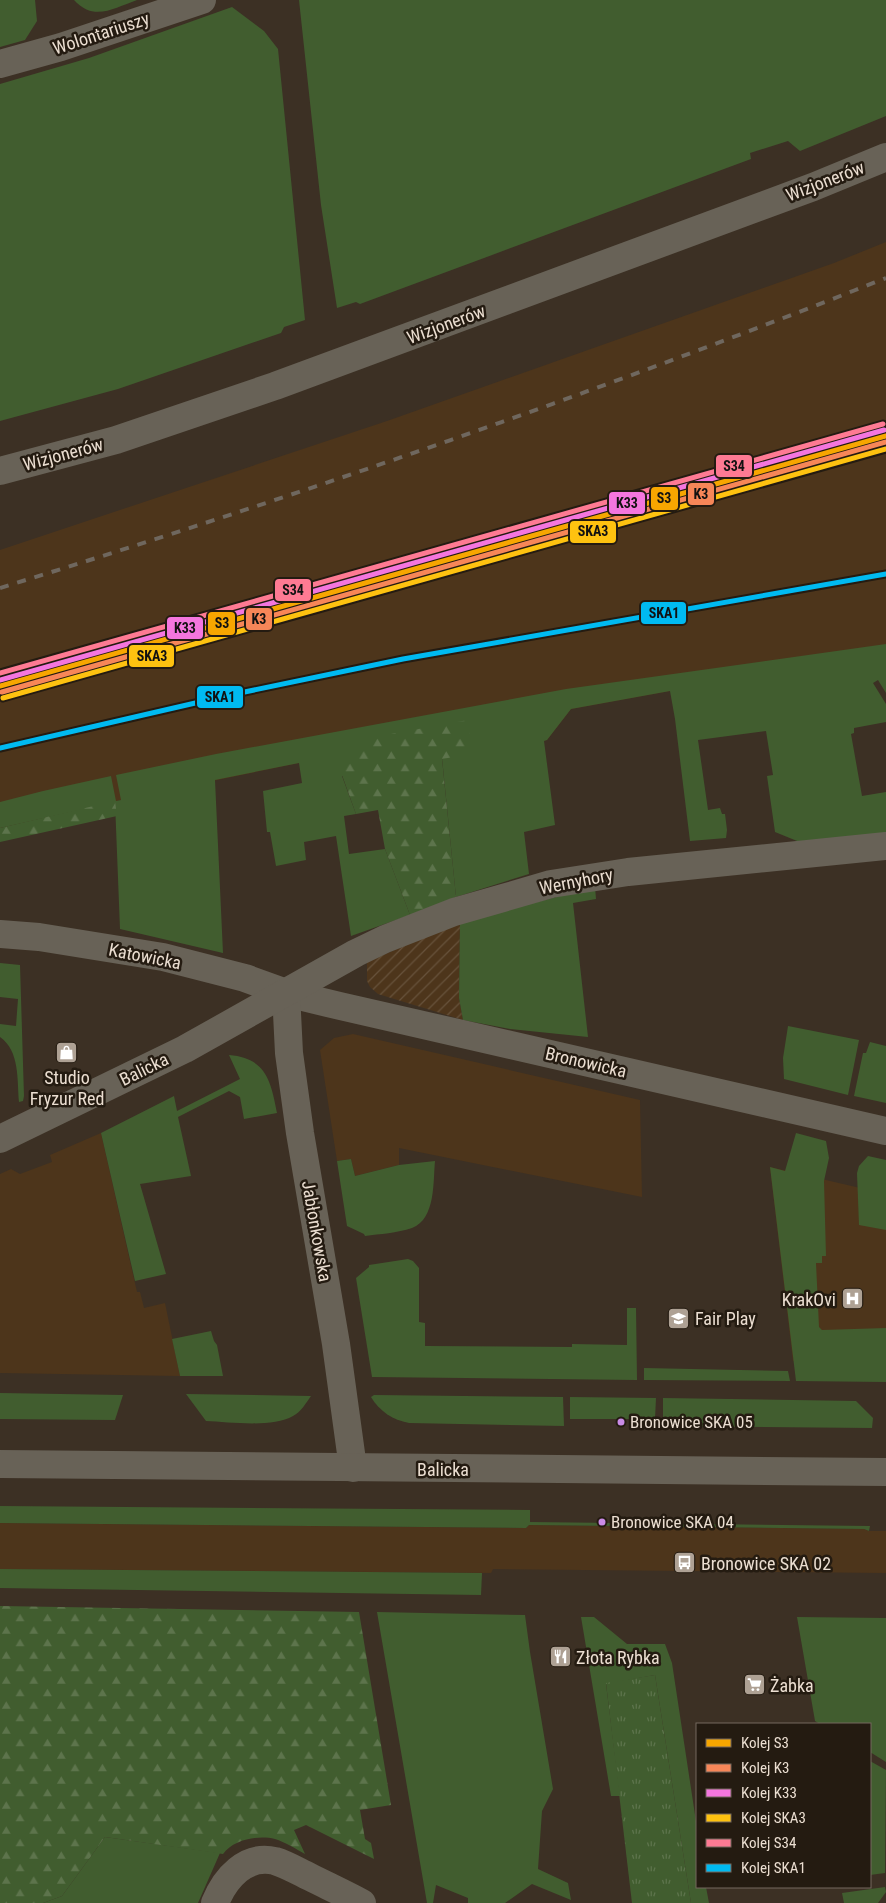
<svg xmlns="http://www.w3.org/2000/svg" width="886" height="1903" viewBox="0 0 886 1903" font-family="'Roboto Condensed',sans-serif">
	<defs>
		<pattern id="industrial-furrows" width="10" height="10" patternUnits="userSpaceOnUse" patternTransform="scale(1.25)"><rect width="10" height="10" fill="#4d351b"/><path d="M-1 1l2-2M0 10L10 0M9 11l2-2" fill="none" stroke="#67523b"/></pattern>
		<pattern id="forest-firs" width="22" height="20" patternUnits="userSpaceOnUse" patternTransform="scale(1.25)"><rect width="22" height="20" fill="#415d2f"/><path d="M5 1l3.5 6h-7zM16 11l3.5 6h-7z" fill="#5d744c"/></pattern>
		<pattern id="park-tufts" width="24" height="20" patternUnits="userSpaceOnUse" patternTransform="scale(1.25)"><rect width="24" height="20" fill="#415d2f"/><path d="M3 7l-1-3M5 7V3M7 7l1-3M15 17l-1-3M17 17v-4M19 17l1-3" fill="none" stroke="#5d744c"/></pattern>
	</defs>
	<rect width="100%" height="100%" fill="#3c3024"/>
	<!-- built -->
	<g fill="#4d351b">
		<path d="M886 242V667L670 691 571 709 547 740 342 775 299 763 121 800 0 828V550L387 421 834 263Z"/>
		<path d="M353 1034 640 1100 642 1197 399 1148V1165L355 1176 351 1159 337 1161 320 1050 334 1038Z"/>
		<path d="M101 1133 137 1292H140L144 1308 165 1303 180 1376 0 1373V1174L11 1169 20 1174 52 1162 50 1155Z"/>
		<path d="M770 1167 886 1194V1357L793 1361Z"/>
		<path d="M0 1523 526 1528 529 1525 864 1529 869 1531H886V1573L493 1569 491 1573 0 1569Z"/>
	</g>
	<!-- industrial -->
	<path fill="url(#industrial-furrows)" d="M460 922 459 998 463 1020 378 994 370 987 367 981V962Z"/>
	<!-- grass -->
	<g fill="#415d2f">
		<path d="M0 0H35L37 21 25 40 0 47Z"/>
		<path d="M74 0H137C114 8 94 22 74 0Z"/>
		<path d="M299 0H886V116L800 151 788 141 750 153 751 159 360 304 356 302 337 308 321 205Z"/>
		<path d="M232 7 264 31 278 49 305 320 284 327 281 333 118 389 0 421V84L89 58Z"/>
		<path d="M886 644V693L878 680 873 683 886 704V722L854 728V733L851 734 862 796 886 792V833L802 843 775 832 767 776 773 775 766 731 698 740 708 810 720 808 722 814H725L727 830 726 838 690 841 675 719 670 691 571 709 547 740 544 741 555 825 524 832 529 874 456 897 442 758 342 776 356 814 344 816 349 854 385 849 410 915 351 936 336 836 304 842 306 860 276 866 270 832H267L263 791 302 783 299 763 215 780 223 953 120 929 115 802 0 828V802L43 791 111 776 116 801 121 800 116 775 216 754 566 689Z"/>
		<path d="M595 887 596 899 573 903 588 1037 510 1029 463 1020 459 998 460 922Z"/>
		<path d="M0 963 20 965 24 1096 23 1101 19 1102C17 1080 20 1051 0 1037V1024L16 1026 18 999 0 997Z"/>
		<path d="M788 1026 859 1040 848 1095 784 1079 783 1058Z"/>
		<path d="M870 1042 886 1046V1103L854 1096 863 1053H866Z"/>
		<path d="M229 1055C266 1058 271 1081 277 1113L244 1119 240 1097 229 1091 178 1117 191 1176 140 1184 166 1274 135 1281 101 1133 174 1096 177 1111 240 1079Z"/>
		<path d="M796 1133 826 1141 829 1158 824 1181 826 1256H822V1263H816L819 1327 822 1330 886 1328V1382L796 1381 770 1167 785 1171Z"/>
		<path d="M868 1156 886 1160V1230L859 1225 857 1173 859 1166Z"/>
		<path d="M351 1159 355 1176 399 1165 435 1161C433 1181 436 1219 412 1228 397 1233 380 1234 365 1236L364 1234 347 1226 337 1161Z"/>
		<path d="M408 1259 413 1261 419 1268V1322L425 1323V1346L572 1347V1344L627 1345V1308H636L637 1380 372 1377 356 1278 369 1267V1265Z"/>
		<path d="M211 1331 214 1341 217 1345 223 1376H180L172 1339Z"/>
		<path d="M644 1368 788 1371 790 1381 644 1380Z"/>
		<path d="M0 1393 123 1395 115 1420 0 1419Z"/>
		<path d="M186 1394 311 1396C306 1403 301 1412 293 1416 272 1428 230 1422 206 1421Z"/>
		<path d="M374 1395 563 1397 564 1426 409 1423C393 1420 379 1411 371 1397Z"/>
		<path d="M570 1397 656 1398 655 1419H570Z"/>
		<path d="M663 1398 856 1401 873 1418 872 1428 663 1426Z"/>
		<path d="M0 1506 530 1510V1522L870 1526 869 1531 864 1529 529 1525 526 1528 0 1523Z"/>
		<path d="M0 1569 482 1573 481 1595 0 1588Z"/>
		<path d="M377 1612 525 1615 530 1652 553 1789 542 1811 538 1869 568 1883 571 1900 532 1884 505 1903H468V1898L436 1885 433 1903H427Z"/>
		<path d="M581 1617H594L627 1644H665L672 1663 697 1828V1887H706L709 1903H691L655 1675 606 1684 620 1796H611Z"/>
		<path d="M797 1617 886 1618V1762L870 1752V1724H820L815 1721Z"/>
		<path d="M870 1761 886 1770 885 1873 870 1875Z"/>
		<path d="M105 1837 220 1853 198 1903H43L62 1896Z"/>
		<path d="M885 1887 886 1892 878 1903H844L842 1893Z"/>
	</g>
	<!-- forest -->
	<g fill="url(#forest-firs)">
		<path d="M468 720 471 754 442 759 456 897 410 915 385 849 378 810 356 814 342 775 358 740Z"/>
		<path d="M115 801 117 816 0 842V828Z"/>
		<path d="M0 1606 359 1612 391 1805 360 1810 365 1839 371 1843 374 1859 306 1825 294 1830 305 1854C296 1849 285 1842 275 1839 259 1835 234 1839 223 1854L105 1837 62 1896 43 1903H0Z"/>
	</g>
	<!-- park -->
	<path fill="url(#park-tufts)" d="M655 1675 691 1903H632L606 1683Z"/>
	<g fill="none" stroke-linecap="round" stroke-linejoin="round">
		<!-- minor -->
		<g stroke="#686257" stroke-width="28">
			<path d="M0 64 61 47 202 0"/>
			<path d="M0 471 116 440 275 386 813 187 886 157"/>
			<path d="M0 934 39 937 163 957 245 978 286 993 340 1006 886 1131"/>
			<path d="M286 993 289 1053 300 1133 336 1344 353 1468"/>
			<path d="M0 1139 185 1049 356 953 385 939 454 912 503 898 551 884 628 872 886 846"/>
			<path d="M0 1464 886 1472"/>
			<path d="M215 1903C225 1878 246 1854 275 1861 288 1865 299 1872 310 1877 328 1886 345 1894 362 1903"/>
		</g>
		<!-- rail -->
		<path stroke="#6f675e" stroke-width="4" stroke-dasharray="9 9" stroke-linecap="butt" d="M0 588C299 496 595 393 886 278"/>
		<defs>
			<path id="rail-1" d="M0 686 886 436"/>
			<path id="rail-2" d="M2 692 886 442"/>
			<path id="rail-3" d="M0 680 884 430"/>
			<path id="rail-4" d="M3 698 886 449"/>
			<path id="rail-5" d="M0 673 883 424"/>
			<path id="rail-6" d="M0 748 230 695 403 659 886 574"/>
		</defs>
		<!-- rail-1 casing -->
		<use href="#rail-1" stroke="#241b11" stroke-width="9"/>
		<!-- rail-2 casing -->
		<use href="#rail-2" stroke="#241b11" stroke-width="9"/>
		<!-- rail-3 casing -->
		<use href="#rail-3" stroke="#241b11" stroke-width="9"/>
		<!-- rail-4 casing -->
		<use href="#rail-4" stroke="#241b11" stroke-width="9"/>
		<!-- rail-5 casing -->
		<use href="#rail-5" stroke="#241b11" stroke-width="9"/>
		<!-- rail-6 casing -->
		<use href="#rail-6" stroke="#241b11" stroke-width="9"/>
		<!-- rail-1 -->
		<use href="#rail-1" stroke="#f7a600" stroke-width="5"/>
		<!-- rail-2 -->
		<use href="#rail-2" stroke="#f78658" stroke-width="5"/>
		<!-- rail-3 -->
		<use href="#rail-3" stroke="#f476de" stroke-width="5"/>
		<!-- rail-4 -->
		<use href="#rail-4" stroke="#fec210" stroke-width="5"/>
		<!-- rail-5 -->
		<use href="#rail-5" stroke="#fe7a93" stroke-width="5"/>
		<!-- rail-6 -->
		<use href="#rail-6" stroke="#00baf1" stroke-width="5"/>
	</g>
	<!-- icons -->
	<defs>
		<symbol id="shop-square" viewBox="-11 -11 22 22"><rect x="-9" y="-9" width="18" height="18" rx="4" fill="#aea194" stroke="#241b11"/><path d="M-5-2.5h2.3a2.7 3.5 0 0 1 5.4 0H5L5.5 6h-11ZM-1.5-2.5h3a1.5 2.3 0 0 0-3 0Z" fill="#fff"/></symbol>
		<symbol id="hospital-square" viewBox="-11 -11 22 22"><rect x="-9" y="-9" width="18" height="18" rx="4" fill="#aea194" stroke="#241b11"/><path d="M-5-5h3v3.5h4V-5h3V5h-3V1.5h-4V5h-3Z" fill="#fff"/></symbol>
		<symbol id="school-square" viewBox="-11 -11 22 22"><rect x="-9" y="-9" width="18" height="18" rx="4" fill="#aea194" stroke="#241b11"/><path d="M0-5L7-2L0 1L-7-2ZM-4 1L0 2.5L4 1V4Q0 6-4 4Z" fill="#fff"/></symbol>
		<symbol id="bus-square" viewBox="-11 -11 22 22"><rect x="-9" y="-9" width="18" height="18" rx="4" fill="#aea194" stroke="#241b11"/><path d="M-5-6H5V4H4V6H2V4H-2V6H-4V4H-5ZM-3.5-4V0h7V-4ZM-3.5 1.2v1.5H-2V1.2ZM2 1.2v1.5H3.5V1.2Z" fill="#fff"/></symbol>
		<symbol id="restaurant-square" viewBox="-11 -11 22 22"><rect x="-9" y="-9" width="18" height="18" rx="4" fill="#aea194" stroke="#241b11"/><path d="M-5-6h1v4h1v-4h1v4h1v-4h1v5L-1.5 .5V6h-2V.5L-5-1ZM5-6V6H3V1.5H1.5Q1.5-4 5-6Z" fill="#fff"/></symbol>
		<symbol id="supermarket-square" viewBox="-11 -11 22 22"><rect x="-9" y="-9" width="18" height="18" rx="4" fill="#aea194" stroke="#241b11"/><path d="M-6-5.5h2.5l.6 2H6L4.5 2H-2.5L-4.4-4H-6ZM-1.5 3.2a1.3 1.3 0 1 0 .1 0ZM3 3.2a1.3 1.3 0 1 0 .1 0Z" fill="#fff"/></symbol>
	</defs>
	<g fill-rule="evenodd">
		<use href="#shop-square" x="54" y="1040" width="25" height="25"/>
		<use href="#hospital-square" x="840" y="1286" width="25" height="25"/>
		<use href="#school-square" x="666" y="1306" width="25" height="25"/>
		<use href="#bus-square" x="672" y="1550" width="25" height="25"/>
		<use href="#restaurant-square" x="548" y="1644" width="25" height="25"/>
		<use href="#supermarket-square" x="742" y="1672" width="25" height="25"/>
	</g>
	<!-- markers -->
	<g fill="#ca8be6" stroke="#241b11" stroke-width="2">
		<circle cx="621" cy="1422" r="4.5"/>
		<circle cx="602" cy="1522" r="4.5"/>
	</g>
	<g text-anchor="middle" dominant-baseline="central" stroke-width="5" stroke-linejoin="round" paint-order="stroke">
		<!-- bus labels -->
		<g font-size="17" fill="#ebded1" stroke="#241b11" text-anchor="start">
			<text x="630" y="1422">Bronowice SKA 05</text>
			<text x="611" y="1522">Bronowice SKA 04</text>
		</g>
		<!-- street labels -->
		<g font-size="18" fill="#ebded1" stroke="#241b11">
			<text transform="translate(101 33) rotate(-18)">Wolontariuszy</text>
			<text transform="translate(825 181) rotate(-21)">Wizjonerów</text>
			<text transform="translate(446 324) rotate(-20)">Wizjonerów</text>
			<text transform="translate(63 454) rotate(-15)">Wizjonerów</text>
			<text transform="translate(576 881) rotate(-11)">Wernyhory</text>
			<text transform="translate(145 956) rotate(11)">Katowicka</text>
			<text transform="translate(586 1062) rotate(13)">Bronowicka</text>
			<text transform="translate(144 1069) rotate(-26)">Balicka</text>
			<text transform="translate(317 1231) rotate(80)">Jabłonkowska</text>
			<text x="443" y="1469">Balicka</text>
		</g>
		<!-- poi labels -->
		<g font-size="18" fill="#ebded1" stroke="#241b11" text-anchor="start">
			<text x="67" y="1077" text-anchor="middle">Studio<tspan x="67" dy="21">Fryzur Red</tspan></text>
			<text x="836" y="1299" text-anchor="end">KrakOvi</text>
			<text x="695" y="1318">Fair Play</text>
			<text x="701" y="1563">Bronowice SKA 02</text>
			<text x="576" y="1657">Złota Rybka</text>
			<text x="770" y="1685">Żabka</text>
		</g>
	</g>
	<g stroke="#241b11" stroke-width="2">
		<rect x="715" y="454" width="38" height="24" rx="5" fill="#fe7a93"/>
		<rect x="687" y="482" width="28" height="24" rx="5" fill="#f78658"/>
		<rect x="650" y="486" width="29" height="25" rx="5" fill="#f7a600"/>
		<rect x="608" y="491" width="38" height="24" rx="5" fill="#f476de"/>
		<rect x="569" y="520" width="48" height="24" rx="5" fill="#fec210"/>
		<rect x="274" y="578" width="38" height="24" rx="5" fill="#fe7a93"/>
		<rect x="640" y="601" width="47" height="24" rx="5" fill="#00baf1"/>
		<rect x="245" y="607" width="28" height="24" rx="5" fill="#f78658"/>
		<rect x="207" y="611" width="29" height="25" rx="5" fill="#f7a600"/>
		<rect x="166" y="616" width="38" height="24" rx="5" fill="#f476de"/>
		<rect x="128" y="644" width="47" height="24" rx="5" fill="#fec210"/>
		<rect x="196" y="685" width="48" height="24" rx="5" fill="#00baf1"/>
	</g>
	<g font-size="14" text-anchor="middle" font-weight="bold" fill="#111">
		<text x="734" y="471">S34</text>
		<text x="701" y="499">K3</text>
		<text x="664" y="503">S3</text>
		<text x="627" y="508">K33</text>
		<text x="593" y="536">SKA3</text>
		<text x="293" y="595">S34</text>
		<text x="664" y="618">SKA1</text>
		<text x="259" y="624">K3</text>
		<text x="222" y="628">S3</text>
		<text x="185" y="633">K33</text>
		<text x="152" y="661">SKA3</text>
		<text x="220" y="702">SKA1</text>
	</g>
	<!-- legend -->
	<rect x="696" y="1723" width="175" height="165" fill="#241b11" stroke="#74695e"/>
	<rect x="706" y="1739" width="25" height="8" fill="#f7a600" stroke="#74695e"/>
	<text x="741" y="1748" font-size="15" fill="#ebded1">Kolej S3</text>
	<rect x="706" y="1764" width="25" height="8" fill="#f78658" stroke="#74695e"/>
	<text x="741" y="1773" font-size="15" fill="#ebded1">Kolej K3</text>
	<rect x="706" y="1789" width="25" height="8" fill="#f476de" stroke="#74695e"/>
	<text x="741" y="1798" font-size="15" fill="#ebded1">Kolej K33</text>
	<rect x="706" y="1814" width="25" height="8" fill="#fec210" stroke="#74695e"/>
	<text x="741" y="1823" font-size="15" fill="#ebded1">Kolej SKA3</text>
	<rect x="706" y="1839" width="25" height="8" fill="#fe7a93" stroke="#74695e"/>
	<text x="741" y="1848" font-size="15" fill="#ebded1">Kolej S34</text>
	<rect x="706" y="1864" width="25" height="8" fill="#00baf1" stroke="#74695e"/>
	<text x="741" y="1873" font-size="15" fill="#ebded1">Kolej SKA1</text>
</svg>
